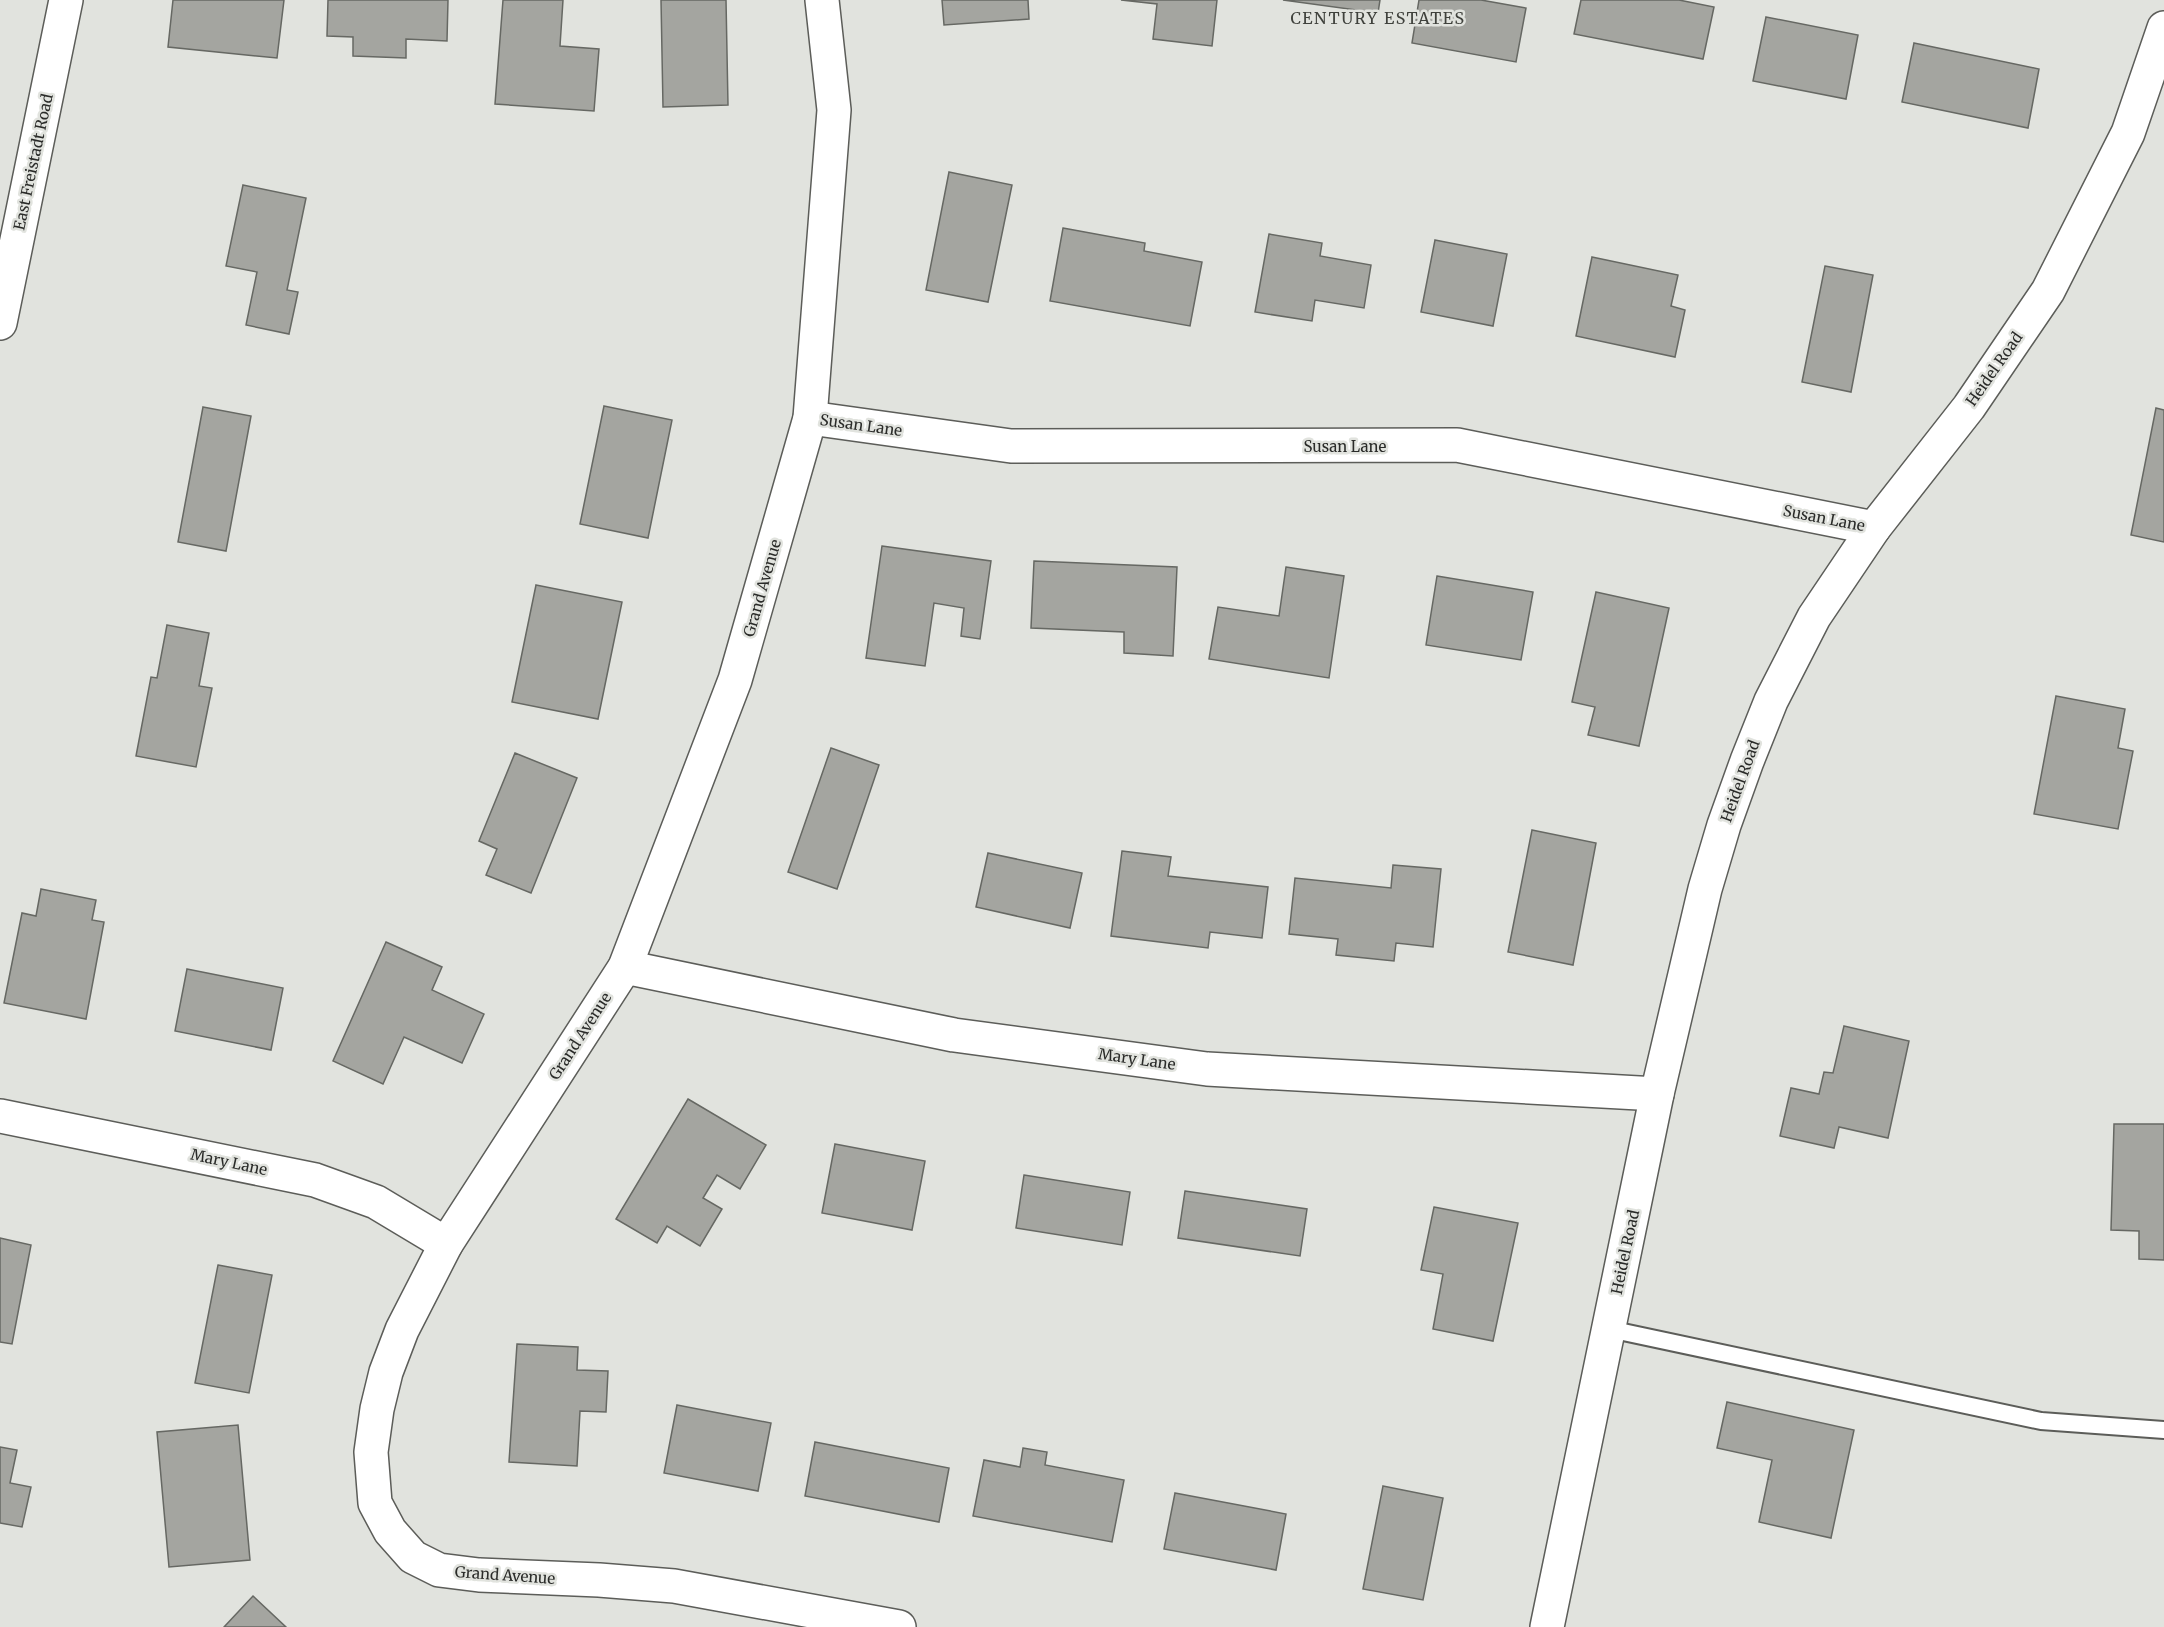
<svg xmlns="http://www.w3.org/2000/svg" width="2164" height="1627" viewBox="0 0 2164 1627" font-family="Merriweather,serif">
	<rect width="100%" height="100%" fill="#e1e3de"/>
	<!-- building -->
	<g fill="#a4a5a0" stroke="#666863" stroke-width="1.5">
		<path d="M173 0H284L277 58 168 47Z"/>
		<path d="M328 0H448L447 41 406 39V58L353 56V37L327 36Z"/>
		<path d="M503 0H563L560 46 599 49 594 111 495 104Z"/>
		<path d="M661 0H726L728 105 663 107Z"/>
		<path d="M942 0H1028L1029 19 944 25Z"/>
		<path d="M1121 0H1217L1212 46 1153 39 1157 4Z"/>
		<path d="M1283 0H1380L1378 13Z"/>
		<path d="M1419 0H1481L1526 8 1516 62 1412 43Z"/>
		<path d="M1581 0H1679L1714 7 1703 59 1574 34Z"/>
		<path d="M1766 17 1858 35 1846 99 1753 81Z"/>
		<path d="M1914 43 2039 69 2028 128 1902 102Z"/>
		<path d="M949 172 1012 185 988 302 926 290Z"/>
		<path d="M243 185 306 198 287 290 298 292 289 334 246 325 257 272 226 266Z"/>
		<path d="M1063 228 1145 243 1144 251 1202 262 1190 326 1050 301Z"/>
		<path d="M1269 234 1322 243 1320 256 1371 265 1364 308 1315 300 1312 321 1255 312Z"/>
		<path d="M1435 240 1507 254 1493 326 1421 312Z"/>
		<path d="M1592 257 1678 275 1671 306 1685 310 1675 357 1576 336Z"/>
		<path d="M1825 266 1873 275 1851 392 1802 382Z"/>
		<path d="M604 406 672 420 648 538 580 524Z"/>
		<path d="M203 407 251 416 226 551 178 542Z"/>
		<path d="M2156 408 2164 410V542L2131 535Z"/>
		<path d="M882 546 991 561 980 639 961 636 964 608 934 603 925 666 866 658Z"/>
		<path d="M1034 561 1177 567 1173 656 1124 653V632L1031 628Z"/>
		<path d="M1286 567 1344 576 1329 678 1209 659 1218 607 1279 616Z"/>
		<path d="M1437 576 1533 592 1521 660 1426 645Z"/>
		<path d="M536 585 622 602 598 719 512 702Z"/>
		<path d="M1596 592 1669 608 1639 746 1588 735 1595 707 1572 702Z"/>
		<path d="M167 625 209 633 199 686 212 688 196 767 136 756 151 677 157 678Z"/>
		<path d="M2056 696 2125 709 2118 748 2133 751 2118 829 2034 814Z"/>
		<path d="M831 748 879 765 837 889 788 872Z"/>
		<path d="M515 753 577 778 531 893 486 875 497 849 479 841Z"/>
		<path d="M1532 830 1596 843 1573 965 1508 952Z"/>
		<path d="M1122 851 1171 857 1168 876 1268 887 1262 938 1210 932 1208 948 1111 936Z"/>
		<path d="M988 853 1082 873 1070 928 976 907Z"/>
		<path d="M1393 865 1441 869 1433 947 1396 943 1394 961 1336 955 1338 939 1289 934 1295 878 1391 888Z"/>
		<path d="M41 889 96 900 92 920 104 922 86 1019 4 1003 22 913 36 916Z"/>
		<path d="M386 942 442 967 432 990 484 1014 462 1063 404 1037 383 1084 333 1061Z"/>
		<path d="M187 969 283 988 271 1050 175 1031Z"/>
		<path d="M1844 1026 1909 1041 1888 1138 1839 1127 1834 1148 1780 1136 1791 1088 1819 1094 1824 1072 1833 1073Z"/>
		<path d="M688 1099 766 1145 740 1189 717 1175 703 1198 722 1209 700 1246 667 1226 657 1243 616 1219Z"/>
		<path d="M2114 1124H2164V1260L2139 1259V1231L2111 1230Z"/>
		<path d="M835 1144 925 1161 912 1230 822 1213Z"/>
		<path d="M1024 1175 1130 1192 1122 1245 1016 1228Z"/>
		<path d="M1185 1191 1307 1209 1300 1256 1178 1238Z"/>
		<path d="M1434 1207 1518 1223 1493 1341 1433 1329 1443 1274 1421 1270Z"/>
		<path d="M0 1238 31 1245 12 1344 0 1342Z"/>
		<path d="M218 1265 272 1275 249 1393 195 1383Z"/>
		<path d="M517 1344 578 1347 577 1370 608 1371 606 1412 580 1411 577 1466 509 1462Z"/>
		<path d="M1727 1402 1854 1430 1831 1538 1759 1522 1772 1460 1717 1448Z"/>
		<path d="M677 1405 771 1423 758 1491 664 1473Z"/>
		<path d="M238 1425 250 1560 169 1567 157 1432Z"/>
		<path d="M815 1442 949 1468 939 1522 805 1496Z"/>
		<path d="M0 1447 17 1450 10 1483 31 1487 22 1527 0 1523Z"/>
		<path d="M1023 1448 1047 1452 1045 1465 1124 1480 1112 1542 973 1516 984 1460 1020 1467Z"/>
		<path d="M1383 1486 1443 1498 1423 1600 1363 1589Z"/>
		<path d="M1175 1493 1286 1514 1276 1570 1164 1549Z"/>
		<path d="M253 1596 286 1627H224Z"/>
	</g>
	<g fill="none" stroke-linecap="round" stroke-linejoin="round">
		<defs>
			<path id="service" d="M1609 1329 2041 1421 2164 1430"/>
			<g id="minor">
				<path d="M822 0 834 110 810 418 735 680 625 967 446 1244 402 1330 386 1372 377 1409 371 1452 375 1503 390 1531 413 1557 439 1570 479 1575 599 1580 674 1586 899 1627"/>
				<path d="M810 418 1011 446 1457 445 1874 528"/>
				<path d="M625 967 954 1035 1207 1069 1657 1094"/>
				<path d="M0 1116 315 1180 376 1202 446 1244"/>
				<path d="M1547 1627 1657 1094 1705 889 1724 825 1747 761 1771 701 1814 617 1874 528 1969 407 2048 291 2128 133 2164 28"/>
			</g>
			<path id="tertiary" d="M0 323 66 0"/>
		</defs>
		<!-- service casing -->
		<use href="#service" stroke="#5c5d59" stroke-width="20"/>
		<!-- minor casing -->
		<use href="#minor" stroke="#5c5d59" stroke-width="36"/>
		<!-- tertiary casing -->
		<use href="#tertiary" stroke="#5c5d59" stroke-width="36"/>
		<!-- service -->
		<use href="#service" stroke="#fff" stroke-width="16"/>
		<!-- minor -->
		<use href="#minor" stroke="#fff" stroke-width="33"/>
		<!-- tertiary -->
		<use href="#tertiary" stroke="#fff" stroke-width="33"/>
	</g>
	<g text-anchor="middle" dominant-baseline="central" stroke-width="5" stroke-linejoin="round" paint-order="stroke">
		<!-- street labels -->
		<g font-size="15" fill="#2a2b29" stroke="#e1e3de">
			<text transform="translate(33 162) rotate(-78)">East Freistadt Road</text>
			<text transform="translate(1994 369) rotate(-55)">Heidel Road</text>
			<text transform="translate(861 425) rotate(8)">Susan Lane</text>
			<text x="1345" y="446">Susan Lane</text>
			<text transform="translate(1824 518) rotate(11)">Susan Lane</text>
			<text transform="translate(762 588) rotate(-74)">Grand Avenue</text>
			<text transform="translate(1740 781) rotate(-70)">Heidel Road</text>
			<text transform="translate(580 1036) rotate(-57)">Grand Avenue</text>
			<text transform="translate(1137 1059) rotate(8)">Mary Lane</text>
			<text transform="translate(229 1162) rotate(12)">Mary Lane</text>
			<text transform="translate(1625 1252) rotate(-78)">Heidel Road</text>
			<text transform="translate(505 1575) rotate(4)">Grand Avenue</text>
		</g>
		<!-- neighbourhood labels -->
		<g font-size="16" letter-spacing="1.5" fill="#3f413c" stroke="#e1e3de">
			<text x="1378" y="18">CENTURY ESTATES</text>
		</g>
	</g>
</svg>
